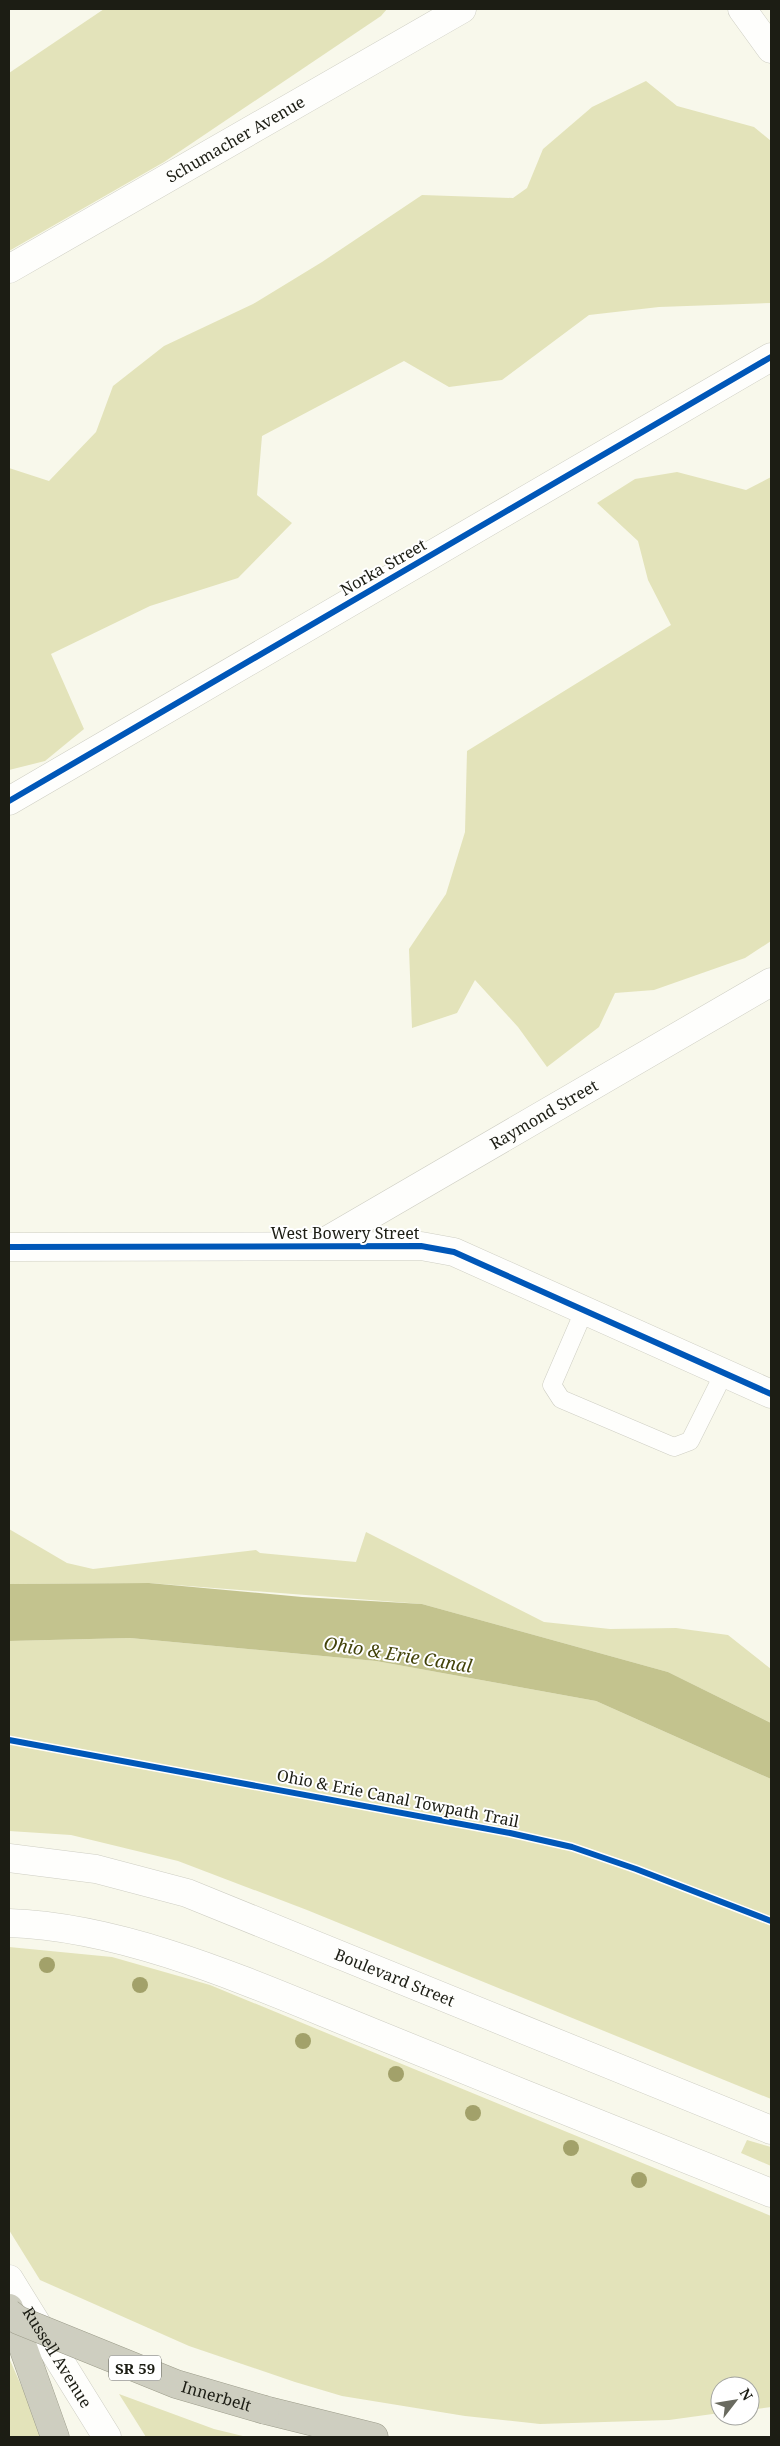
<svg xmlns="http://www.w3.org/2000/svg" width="780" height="2446" viewBox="0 0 780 2446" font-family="'Noto Serif',serif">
	<rect width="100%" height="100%" fill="#f8f8eb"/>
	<!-- green -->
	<g fill="#e3e3ba">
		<path d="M104 9H387L381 16 164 162 9 251V73Z"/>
		<path d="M646 81 677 106 754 127 771 141V303L659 307 589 315 502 380 449 387 404 361 262 436 257 495 292 523 238 578 150 606 51 654 84 729 45 761 9 770V468L49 481 96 432 113 386 164 346 253 304 322 262 422 195 513 198 527 188 543 149 592 107Z"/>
		<path d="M677 472 746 490 771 477V941L745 958 654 990 615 993 599 1027 547 1067 518 1027 475 980 457 1013 412 1028 409 949 446 894 465 832 467 751 671 625 648 580 638 541 597 503 635 479Z"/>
		<path d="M9 1529 67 1563 93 1569 256 1550 260 1553 356 1562 366 1532 544 1622 610 1629 676 1628 728 1635 771 1669V1723L668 1672 422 1604 149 1583 9 1584Z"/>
		<path d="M130 1638 376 1661 596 1701 771 1779V2099L307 1910 178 1861 71 1835 9 1831V1641Z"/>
		<path d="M9 1947 112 1957 210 1985 771 2216V2407L750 2410V2386H720V2413L669 2420 540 2424 465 2416 342 2396 295 2382 189 2346 40 2280 9 2230Z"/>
		<path d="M747 2140 771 2147V2166L741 2153Z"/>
		<path d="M9 2358 44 2437H9Z"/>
		<path d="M119 2394 214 2429 247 2437H146Z"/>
	</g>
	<!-- water -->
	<path fill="#c3c38e" d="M149 1583 302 1597 422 1604 668 1672 771 1723V1779L596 1701 376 1661 130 1638 9 1641V1584Z"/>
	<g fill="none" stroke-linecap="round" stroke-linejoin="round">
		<defs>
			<path id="service" d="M584 1311 552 1385 561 1399 674 1447 690 1441 724 1373"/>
			<g id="minor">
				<path id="s1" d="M9 269 462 9"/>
				<path d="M9 801 771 357"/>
				<path id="s2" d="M319 1245 771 982"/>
				<path d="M9 1247 421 1246 454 1252 771 1394"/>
			</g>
			<g id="tertiary">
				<path id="s3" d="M9 2279 107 2437"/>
			</g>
			<g id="secondary">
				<path d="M742 9 771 49"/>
				<path id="s4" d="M9 1858 96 1869 187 1893 771 2130"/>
				<path d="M9 1923C131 1927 261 1988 374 2033 506 2087 639 2140 771 2193"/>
			</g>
			<g id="motorway">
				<path d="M9 2308 55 2437"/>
				<path d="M265 2410 374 2437"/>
			</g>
		</defs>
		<!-- service casing -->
		<use href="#service" stroke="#cecec3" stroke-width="19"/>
		<!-- minor casing -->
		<use href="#minor" stroke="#cecec3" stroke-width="29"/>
		<!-- tertiary casing -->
		<use href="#tertiary" stroke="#cecec3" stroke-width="29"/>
		<!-- secondary casing -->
		<use href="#secondary" stroke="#cecec3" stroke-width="29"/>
		<!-- motorway casing -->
		<use href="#motorway" stroke="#9d9d8b" stroke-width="29"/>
		<!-- service -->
		<use href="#service" stroke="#fefefc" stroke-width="18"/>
		<!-- minor -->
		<use href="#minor" stroke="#fefefc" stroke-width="28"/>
		<!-- tertiary -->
		<use href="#tertiary" stroke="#fefefc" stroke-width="28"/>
		<!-- secondary -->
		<use href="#secondary" stroke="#fefefc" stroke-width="28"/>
		<!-- motorway -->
		<use href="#motorway" stroke="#cecec0" stroke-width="28"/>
		<defs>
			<g id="motorway-bridge">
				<path id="s5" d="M9 2313 18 2320 176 2384 265 2410"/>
			</g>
		</defs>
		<!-- motorway-bridge casing -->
		<use href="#motorway-bridge" stroke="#9d9d8b" stroke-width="29" stroke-linecap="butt"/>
		<!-- motorway-bridge -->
		<use href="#motorway-bridge" stroke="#cecec0" stroke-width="28"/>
		<defs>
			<g id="cycleway">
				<path d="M9 801 771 357"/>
				<path d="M9 1247 421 1246 454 1252 771 1394"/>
				<path d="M9 1740 510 1833 572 1847 636 1869 771 1921"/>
			</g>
		</defs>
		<!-- cycleway casing -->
		<use href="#cycleway" stroke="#fff" stroke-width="9"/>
		<!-- cycleway -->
		<use href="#cycleway" stroke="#0057b8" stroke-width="6"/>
	</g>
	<!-- trees -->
	<g fill="#a2a16a">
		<circle cx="47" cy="1965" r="8"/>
		<circle cx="140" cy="1985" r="8"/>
		<circle cx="303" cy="2041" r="8"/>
		<circle cx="396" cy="2074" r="8"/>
		<circle cx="473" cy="2113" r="8"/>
		<circle cx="571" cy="2148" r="8"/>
		<circle cx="639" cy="2180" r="8"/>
	</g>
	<g text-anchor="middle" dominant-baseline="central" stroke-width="4" stroke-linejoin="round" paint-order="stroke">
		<!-- shield labels -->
		<rect fill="#fff" stroke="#60615a" stroke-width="1" x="109" y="2355.5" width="52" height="25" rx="4"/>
		<g font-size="15" font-weight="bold" fill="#1c1d14">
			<text x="135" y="2368">SR 59</text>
		</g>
		<!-- street labels -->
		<g font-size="16" fill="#1c1d14" stroke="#fff">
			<text stroke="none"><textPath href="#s1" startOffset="261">Schumacher Avenue</textPath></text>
			<text transform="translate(383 567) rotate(-30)">Norka Street</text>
			<text stroke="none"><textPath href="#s2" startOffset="260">Raymond Street</textPath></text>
			<text x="345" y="1233">West Bowery Street</text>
			<text transform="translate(398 1798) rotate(11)">Ohio &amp; Erie Canal Towpath Trail</text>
			<text stroke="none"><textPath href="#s4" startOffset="406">Boulevard Street</textPath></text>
			<text stroke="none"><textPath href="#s3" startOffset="92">Russell Avenue</textPath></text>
			<text stroke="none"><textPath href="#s5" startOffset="224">Innerbelt</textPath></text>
		</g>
		<!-- water labels -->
		<g font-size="18" font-style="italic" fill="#43430a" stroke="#fff">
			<text transform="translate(398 1654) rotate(9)">Ohio &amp; Erie Canal</text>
		</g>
	</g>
	<!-- border -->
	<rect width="780" height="2446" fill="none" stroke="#1c1d14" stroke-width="20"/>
	<!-- north arrow -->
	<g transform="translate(735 2401) rotate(59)"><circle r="24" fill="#ffffff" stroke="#a4a5a1"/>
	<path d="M0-4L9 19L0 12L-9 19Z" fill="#696a5f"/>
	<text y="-8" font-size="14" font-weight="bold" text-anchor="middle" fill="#1c1d14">N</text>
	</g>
</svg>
